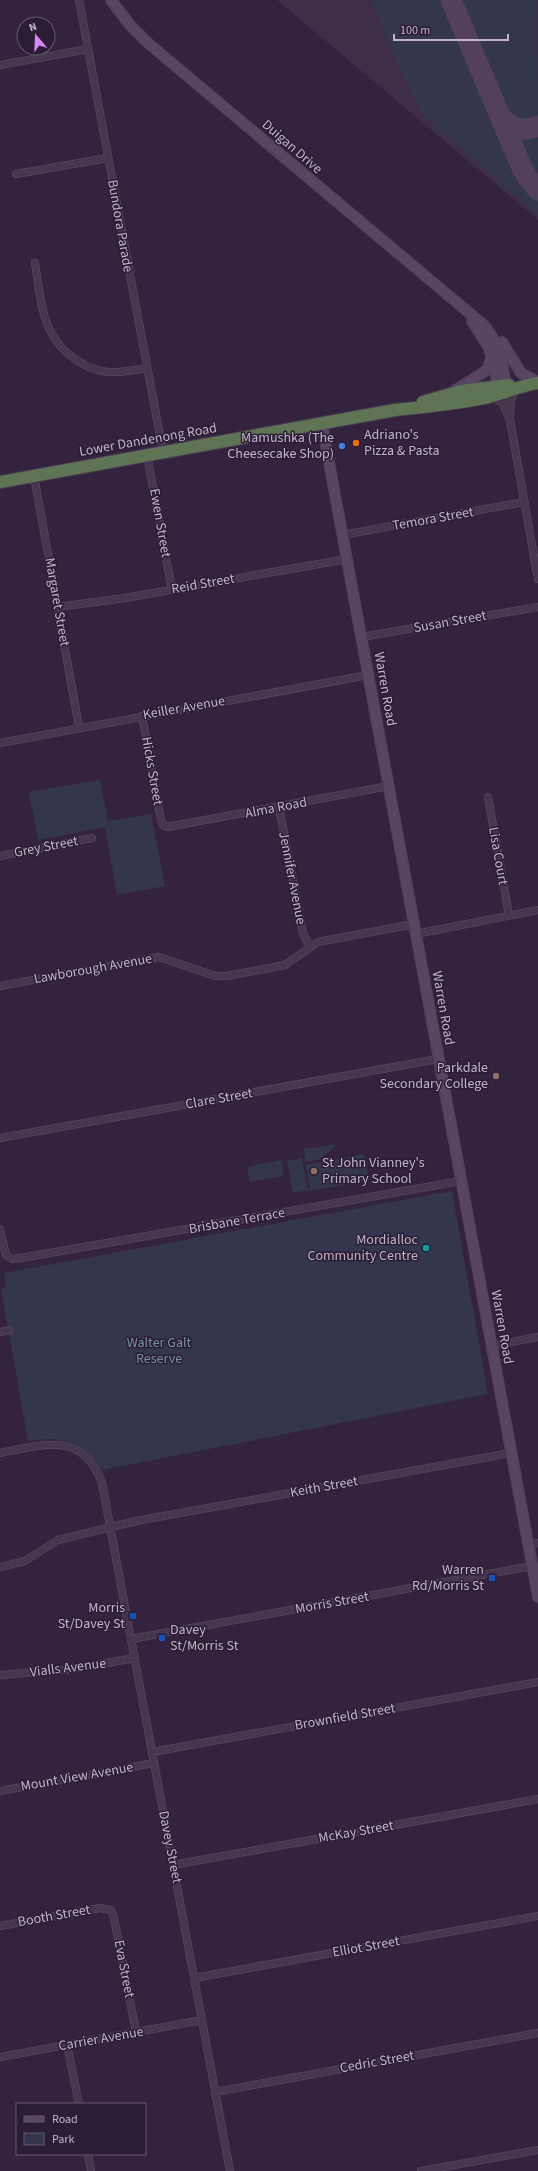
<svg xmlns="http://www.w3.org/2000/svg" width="538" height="2171" viewBox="0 0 538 2171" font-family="'Source Sans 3',sans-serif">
	<rect width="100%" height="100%" fill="#34233e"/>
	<!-- airport -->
	<path fill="#3f2e48" d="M277 0H538V220L536 218Z"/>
	<!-- green -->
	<g fill="#34364e">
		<path d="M371 0H445L517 170 527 186 538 198V216L425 117 409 89Z"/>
		<path d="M457 0H537L538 120C525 126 512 120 504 110Z"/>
		<path d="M538 133V181L528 165 518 141Z"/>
		<path d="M100 780 108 821 151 814 165 886 117 895 105 827 38 840 29 792Z"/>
		<path d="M338 1144 320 1159 305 1162 304 1149Z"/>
		<path d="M364 1154 369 1180 310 1191 306 1165Z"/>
		<path d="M302 1158 308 1190 293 1193 287 1161Z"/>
		<path d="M281 1160 284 1176 250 1182 247 1167Z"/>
		<path d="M452 1191 488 1394 102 1470C85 1440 60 1436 28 1441L1 1289 6 1288 4 1273Z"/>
	</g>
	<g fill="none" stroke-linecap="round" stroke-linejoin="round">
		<!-- taxiway -->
		<g stroke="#52405c" stroke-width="21">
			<path d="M451 0 522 168 528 178 538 190"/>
			<path d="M501 117C511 130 523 132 538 126"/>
		</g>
		<defs>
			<g id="street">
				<path d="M79 0 163 452"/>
				<path d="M0 65 88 49"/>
				<path d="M16 174 108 158"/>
				<path d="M35 263C38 282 40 303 46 321 55 347 79 368 107 372 120 373 133 370 147 368"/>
				<path d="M491 397 502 402 510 420 538 579"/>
				<path d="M510 415 511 400 517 387"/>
				<path d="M147 455 172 590"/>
				<path d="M34 476 79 727"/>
				<path d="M342 535 524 502"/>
				<path d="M58 607 125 598 347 559"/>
				<path d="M361 637 538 607"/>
				<path d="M142 716 161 820 164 826 167 827 389 786"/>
				<path d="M0 743 368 675"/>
				<path d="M488 797 509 915"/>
				<path d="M279 807 303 933 310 947"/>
				<path d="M0 856 92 838"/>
				<path d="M416 934 538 910"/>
				<path d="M0 986 159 957 215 976H227L285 965 318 942 414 924"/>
				<path d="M0 1138 438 1059"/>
				<path d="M0 1230 6 1255 12 1259 21 1258 461 1181"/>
				<path d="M0 1332 9 1330"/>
				<path d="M491 1346 538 1337"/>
				<path d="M0 1453C43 1445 83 1430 102 1483L230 2171"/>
				<path d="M528 1545 538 1543"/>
				<path d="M0 1567 25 1561 58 1540 136 1521 511 1453"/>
				<path d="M131 1639 532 1566"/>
				<path d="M0 1675 72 1669 135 1658"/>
				<path d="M152 1752 538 1682"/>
				<path d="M0 1791 154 1763"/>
				<path d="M173 1865 538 1799"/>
				<path d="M0 1926 100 1908 111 1910 114 1918 136 2032"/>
				<path d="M194 1978 538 1916"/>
				<path d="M67 2045 79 2104"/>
				<path d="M0 2057 202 2020"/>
				<path d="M215 2092 538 2033"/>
				<path d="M88 2154 91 2171"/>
				<path d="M421 2171 538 2150"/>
			</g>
			<g id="secondary">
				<path d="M111 0 130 25 148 43 486 327 500 350 507 391"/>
				<path d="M472 321 489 348 500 392"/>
				<path d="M502 342 521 373 538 382"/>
				<path d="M454 391 487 370 491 359"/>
				<path d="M322 424 538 1597"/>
			</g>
			<g id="highway">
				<path d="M423 402 461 391 509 385"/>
				<path d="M0 482 395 410C425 407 455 404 484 398 503 394 519 386 538 383"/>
			</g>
		</defs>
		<!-- street casing -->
		<use href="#street" stroke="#5e4f66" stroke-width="8"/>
		<!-- secondary casing -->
		<use href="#secondary" stroke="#4f4057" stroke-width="12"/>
		<!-- highway casing -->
		<use href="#highway" stroke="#4b3d53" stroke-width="14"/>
		<!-- street -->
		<use href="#street" stroke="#46374e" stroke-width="7"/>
		<!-- secondary -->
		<use href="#secondary" stroke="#584561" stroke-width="10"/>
		<!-- highway -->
		<use href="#highway" stroke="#5f7454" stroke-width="12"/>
	</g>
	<!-- markers -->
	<circle fill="#e8710a" stroke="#2b1d33" stroke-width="1.5" cx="356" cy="443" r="4"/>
	<circle fill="#3f7fe0" stroke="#2b1d33" stroke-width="1.5" cx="342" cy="446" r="4"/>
	<g fill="#8d6e63" stroke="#2b1d33" stroke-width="1.5">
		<circle cx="496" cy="1076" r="4"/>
		<circle cx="314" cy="1171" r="4"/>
	</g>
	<circle fill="#0f9aa8" stroke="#2b1d33" stroke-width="1.5" cx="426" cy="1248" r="4"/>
	<g fill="#1a4fb4" stroke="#2b1d33" stroke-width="1.5">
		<rect x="488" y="1574" width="8" height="8" rx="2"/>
		<rect x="129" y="1612" width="8" height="8" rx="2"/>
		<rect x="158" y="1634" width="8" height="8" rx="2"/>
	</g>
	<g text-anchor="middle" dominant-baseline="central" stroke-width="3" stroke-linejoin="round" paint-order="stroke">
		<!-- street labels -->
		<g font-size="14" fill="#c2b3c9" stroke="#2b1d33">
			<text transform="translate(292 147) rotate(41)">Duigan Drive</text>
			<text transform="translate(120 226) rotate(80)">Bundora Parade</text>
			<text transform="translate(148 440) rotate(-10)">Lower Dandenong Road</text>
			<text transform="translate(433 519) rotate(-10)">Temora Street</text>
			<text transform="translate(160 523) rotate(80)">Ewen Street</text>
			<text transform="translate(203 584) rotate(-10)">Reid Street</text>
			<text transform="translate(57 602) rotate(80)">Margaret Street</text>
			<text transform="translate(450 622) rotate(-10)">Susan Street</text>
			<text transform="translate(385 689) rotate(80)">Warren Road</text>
			<text transform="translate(184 708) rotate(-10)">Keiller Avenue</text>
			<text transform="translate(152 771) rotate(80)">Hicks Street</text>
			<text transform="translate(276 808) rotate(-11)">Alma Road</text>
			<text transform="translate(46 847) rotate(-11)">Grey Street</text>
			<text transform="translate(498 856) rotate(80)">Lisa Court</text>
			<text transform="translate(292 878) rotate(79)">Jennifer Avenue</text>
			<text transform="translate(93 969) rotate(-10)">Lawborough Avenue</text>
			<text transform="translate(443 1008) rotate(80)">Warren Road</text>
			<text transform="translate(219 1099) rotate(-10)">Clare Street</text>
			<text transform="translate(237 1221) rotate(-10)">Brisbane Terrace</text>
			<text transform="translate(502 1327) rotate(80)">Warren Road</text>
			<text transform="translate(324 1487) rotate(-10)">Keith Street</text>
			<text transform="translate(332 1603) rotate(-10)">Morris Street</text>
			<text transform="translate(68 1668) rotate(-7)">Vialls Avenue</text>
			<text transform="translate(345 1717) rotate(-10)">Brownfield Street</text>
			<text transform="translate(77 1777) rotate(-10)">Mount View Avenue</text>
			<text transform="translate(356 1832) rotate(-10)">McKay Street</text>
			<text transform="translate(170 1847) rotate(79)">Davey Street</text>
			<text transform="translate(54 1916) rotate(-10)">Booth Street</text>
			<text transform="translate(366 1947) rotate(-10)">Elliot Street</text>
			<text transform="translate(124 1969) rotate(79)">Eva Street</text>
			<text transform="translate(101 2039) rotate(-10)">Carrier Avenue</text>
			<text transform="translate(377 2062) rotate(-10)">Cedric Street</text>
		</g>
		<!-- poi labels -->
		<g font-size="14" fill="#c2b3c9" stroke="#2b1d33" text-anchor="end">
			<text x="364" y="435" text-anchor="start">Adriano's<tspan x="364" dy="16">Pizza &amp; Pasta</tspan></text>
			<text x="334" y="438">Mamushka (The<tspan x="334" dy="16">Cheesecake Shop)</tspan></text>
			<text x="488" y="1068">Parkdale<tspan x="488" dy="16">Secondary College</tspan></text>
			<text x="322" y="1163" text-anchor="start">St John Vianney's<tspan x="322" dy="16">Primary School</tspan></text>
			<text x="418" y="1240">Mordialloc<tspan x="418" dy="16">Community Centre</tspan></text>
			<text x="484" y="1570">Warren<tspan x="484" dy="16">Rd/Morris St</tspan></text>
			<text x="125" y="1608">Morris<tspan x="125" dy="16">St/Davey St</tspan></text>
			<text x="170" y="1630" text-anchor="start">Davey<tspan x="170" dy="16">St/Morris St</tspan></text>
		</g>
		<!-- park labels -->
		<g font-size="14" fill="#71939f" stroke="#2b1d33">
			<text x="159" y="1343">Walter Galt<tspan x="159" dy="16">Reserve</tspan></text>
		</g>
	</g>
	<!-- legend -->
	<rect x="16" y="2103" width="130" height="52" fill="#2b1d33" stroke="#67596f"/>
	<rect x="24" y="2116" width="20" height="6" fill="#584561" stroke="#67596f"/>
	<text x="52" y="2123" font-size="12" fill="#c2b3c9">Road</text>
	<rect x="24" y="2133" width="20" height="12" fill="#34364e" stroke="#67596f"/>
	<text x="52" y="2143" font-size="12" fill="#c2b3c9">Park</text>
	<!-- north arrow -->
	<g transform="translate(36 36) rotate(341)"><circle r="19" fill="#2b1d33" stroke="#67596f"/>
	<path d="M0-3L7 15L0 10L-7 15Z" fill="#d488f9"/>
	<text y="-6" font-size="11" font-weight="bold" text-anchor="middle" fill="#c2b3c9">N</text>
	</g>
	<!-- scale -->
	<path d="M394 34v6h114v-6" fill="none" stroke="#c2b3c9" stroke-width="2"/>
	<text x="400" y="34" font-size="12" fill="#c2b3c9" stroke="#2b1d33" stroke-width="3" paint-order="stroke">100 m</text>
</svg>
